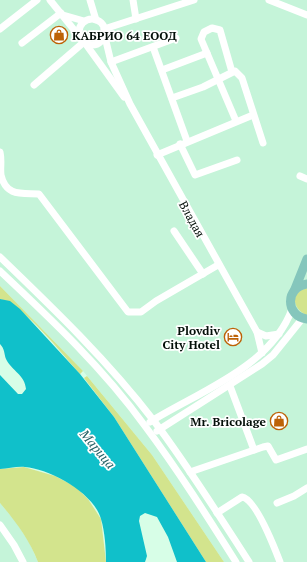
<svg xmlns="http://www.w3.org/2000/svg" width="307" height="562" viewBox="0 0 307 562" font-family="'PT Serif',serif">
	<rect width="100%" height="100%" fill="#d7fee7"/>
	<!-- built -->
	<g fill="#c5f4d9">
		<path d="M0 0H307V562H224L152 455 83 371 0 286Z"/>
		<path d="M0 503 16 522 30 544 38 562H0Z"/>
	</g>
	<!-- green -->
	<g fill="#d3e48d">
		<path d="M0 286 83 371 80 374C62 354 25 306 0 299Z"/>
		<path d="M307 288V315H306C292 308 290 292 307 288Z"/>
		<path d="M87 376 152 455 224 562H206L114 417 84 378Z"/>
		<path d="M24 467 55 476 76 487 88 499 101 519 106 562H38C29 539 16 522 0 503V469Z"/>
	</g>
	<!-- water -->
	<path fill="#10c0ca" d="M0 299 10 301 20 309 80 374 114 417 206 562H177L168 537 157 517 145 513 140 516 139 521 147 556 145 562H106C106 549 105 532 101 519 94 493 50 469 25 467 17 466 8 469 0 469V375L18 394H22L26 389C25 375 12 371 6 359 4 354 5 349 0 344Z"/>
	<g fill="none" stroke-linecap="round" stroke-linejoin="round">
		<!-- minor -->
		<g stroke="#fff" stroke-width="7">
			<path d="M50 0 79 36"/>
			<path d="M90 0 96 20"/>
			<path d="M133 0 136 19"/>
			<path d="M269 0 307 15"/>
			<path d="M63 15 84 21"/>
			<circle cx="92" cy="32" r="13"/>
			<path d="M0 29 37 0"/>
			<path d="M104 29 194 0"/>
			<path d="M104 33 111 62 130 104 257 332"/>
			<path d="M22 43 61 13"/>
			<path d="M85 43 124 97"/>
			<path d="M153 47 187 141"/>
			<path d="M111 62 176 38"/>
			<path d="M162 70 207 53"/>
			<path d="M232 72 220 30 212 28 204 32 201 39 236 121"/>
			<path d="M34 85 84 42"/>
			<path d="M172 98 203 87 235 71 242 78 263 143"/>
			<path d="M180 144 195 175 237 160"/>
			<path d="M0 152C2 160 0 168 1 175 6 197 22 193 39 194L128 312H141L156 301 218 265"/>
			<path d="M157 155 253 115"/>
			<path d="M300 176 307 179"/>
			<path d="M174 231 203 274"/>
			<path d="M0 257C54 309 108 361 154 421 188 466 218 514 249 562"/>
			<path d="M0 271C52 320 103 368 145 426 178 470 207 516 236 562"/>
			<path d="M262 353 257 332 266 336 279 334"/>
			<path d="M230 386 254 450"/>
			<path d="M150 422C198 392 271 367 292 309"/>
			<path d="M157 431 262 364 273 355 302 319"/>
			<path d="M190 472 263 447 268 446 276 460 307 449"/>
			<path d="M277 503 294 496 307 488"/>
			<path d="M217 513 242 497C256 499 275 549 280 562"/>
			<path d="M0 525 14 545 23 562"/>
		</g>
		<!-- major -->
		<g stroke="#85c6bc" stroke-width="9">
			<path d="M307 284C285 287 285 316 307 319"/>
			<path d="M295 289 307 259"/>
		</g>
	</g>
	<!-- icons -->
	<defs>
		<symbol id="shop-ring" viewBox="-11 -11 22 22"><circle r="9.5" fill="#fff" stroke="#bd6207" stroke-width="1.5"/><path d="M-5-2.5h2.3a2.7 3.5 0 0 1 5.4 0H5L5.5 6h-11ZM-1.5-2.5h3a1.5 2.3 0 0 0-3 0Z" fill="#bd6207"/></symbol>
		<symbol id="hotel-ring" viewBox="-11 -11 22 22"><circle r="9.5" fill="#fff" stroke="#bd6207" stroke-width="1.5"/><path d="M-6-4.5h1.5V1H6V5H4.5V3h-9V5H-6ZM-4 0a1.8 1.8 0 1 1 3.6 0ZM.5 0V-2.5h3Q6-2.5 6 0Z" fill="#bd6207"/></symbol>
	</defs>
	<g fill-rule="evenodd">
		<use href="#shop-ring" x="49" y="25" width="20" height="20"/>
		<use href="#hotel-ring" x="223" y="327" width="20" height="20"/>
		<use href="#shop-ring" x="269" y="411" width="20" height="20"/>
	</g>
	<g text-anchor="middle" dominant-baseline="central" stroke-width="3.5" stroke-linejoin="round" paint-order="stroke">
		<!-- poi labels -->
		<g font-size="12" font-weight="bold" fill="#040f09" stroke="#fff" text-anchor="end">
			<text x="72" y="35" text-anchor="start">КАБРИО 64 ЕООД</text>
			<text x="220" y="330">Plovdiv<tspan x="220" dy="14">City Hotel</tspan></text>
			<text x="266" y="421">Mr. Bricolage</text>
		</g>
		<!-- street labels -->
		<g font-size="12" fill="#040f09" stroke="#fff">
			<text transform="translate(192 219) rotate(61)">Владая</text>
		</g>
		<!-- water labels -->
		<g font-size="13" font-style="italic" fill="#266266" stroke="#fff">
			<text transform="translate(98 449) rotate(50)">Марица</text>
		</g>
	</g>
</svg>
